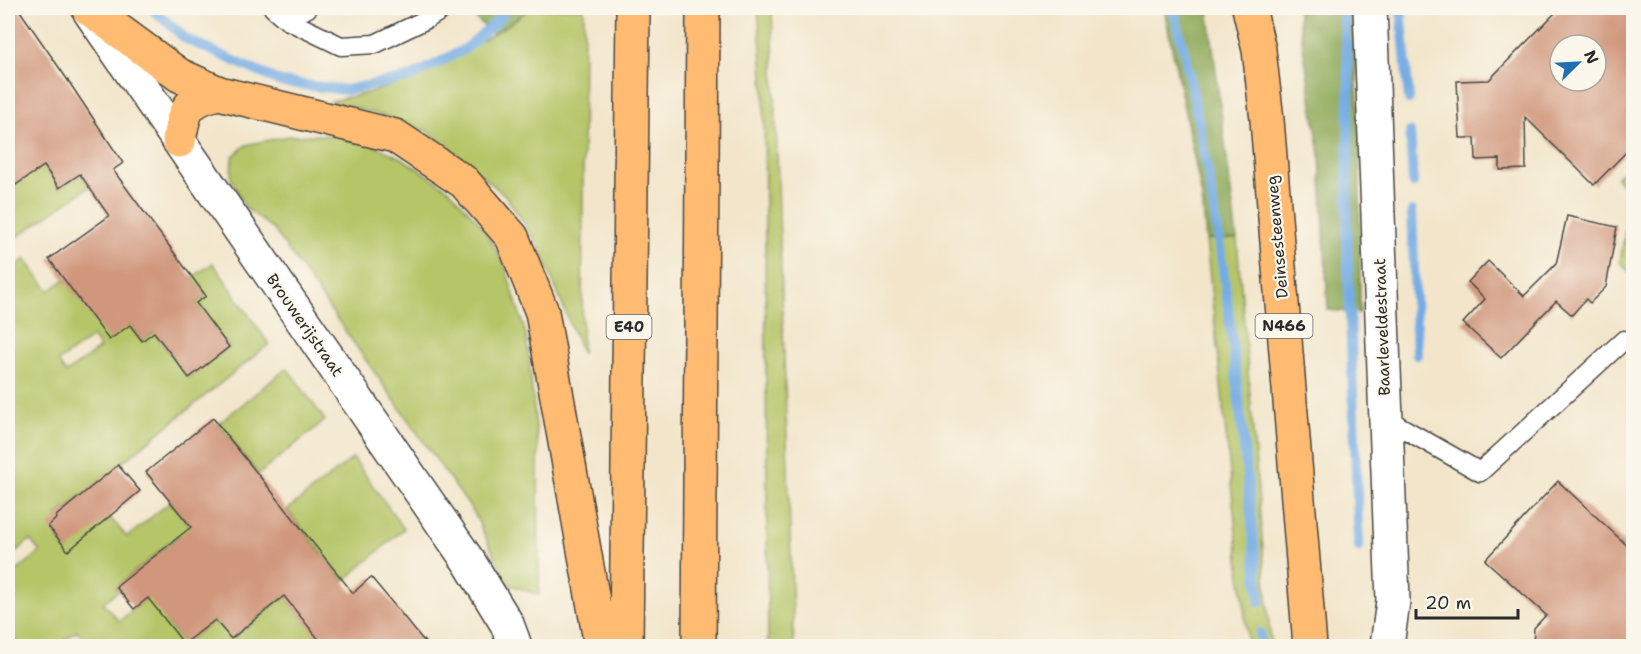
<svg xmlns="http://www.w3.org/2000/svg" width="1641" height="654" viewBox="0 0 1641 654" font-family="'Shantell Sans',sans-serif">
	<rect width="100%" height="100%" fill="#fbf7ec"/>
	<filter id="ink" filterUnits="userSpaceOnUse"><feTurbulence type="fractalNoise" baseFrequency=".0167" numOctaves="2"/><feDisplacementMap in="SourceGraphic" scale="12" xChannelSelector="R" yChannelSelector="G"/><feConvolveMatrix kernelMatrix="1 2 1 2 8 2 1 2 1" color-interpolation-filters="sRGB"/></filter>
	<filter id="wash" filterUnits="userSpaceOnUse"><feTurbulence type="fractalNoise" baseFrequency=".008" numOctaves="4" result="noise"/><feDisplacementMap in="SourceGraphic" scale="24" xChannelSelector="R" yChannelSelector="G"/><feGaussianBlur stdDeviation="1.35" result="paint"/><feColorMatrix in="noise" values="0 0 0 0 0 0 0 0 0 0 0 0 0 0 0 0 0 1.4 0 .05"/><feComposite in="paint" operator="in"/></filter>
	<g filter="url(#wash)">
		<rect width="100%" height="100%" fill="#f2e5ca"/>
		<!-- green -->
		<g fill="#b5c568" stroke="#70784a" stroke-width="1.5" fill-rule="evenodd">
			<path d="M528 8H584L582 354 539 246 506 196 429 132 398 120 331 101C351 96 374 93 393 85 416 76 518 25 528 8Z"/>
			<path d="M758 8H772L794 646H768L764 91Z"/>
			<path d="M324 135 358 139 400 157 450 190 482 226 505 266 526 334 538 446 539 595 508 584 474 513 274 230 245 207 231 178 232 157 246 145 289 136Z"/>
			<path d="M1633 161V276L1620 262 1632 193 1616 178Z"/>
			<path d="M44 166 59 188 80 174 89 187 8 243V175L14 185Z"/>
			<path d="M1237 239 1271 646H1248L1206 240Z"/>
			<path d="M25 259 49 291 64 280 127 327 130 325 142 341 154 332 189 378 229 347 196 303 206 296 192 278 213 263 269 344 56 516 67 531 58 539 68 550 106 513 127 537 170 502 195 531 177 537 116 587 119 590 103 603 119 621 157 590 166 621 184 644 215 620 232 639 293 589 326 628 316 636 324 646H90L77 631 56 646H19L8 632V578L40 552 30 540 8 558V272ZM92 337 100 348 66 373 58 362Z"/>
			<path d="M287 368 325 420 259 474 218 424Z"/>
			<path d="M353 458 404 529 344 581 287 510Z"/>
		</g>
		<!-- forest -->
		<g fill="#90aa5c" stroke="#5e6a44" stroke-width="1.5">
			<path d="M480 8H528L524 13 493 34 473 16Z"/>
			<path d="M1164 8H1208L1237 239 1206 240 1202 197Z"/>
			<path d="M1297 8H1354L1360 156V313L1328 310 1320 155Z"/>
		</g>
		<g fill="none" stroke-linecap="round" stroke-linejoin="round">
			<!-- stream -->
			<g stroke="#74ace4" stroke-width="10">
				<path d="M151 8 186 39 281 82 346 90 411 77 465 49 498 20 507 8"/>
				<path d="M1173 8C1186 53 1194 99 1203 145 1231 296 1244 450 1260 602"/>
				<path d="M1343 8 1349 82 1347 239 1359 547"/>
				<path d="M1401 8 1409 99"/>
				<path d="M1410 132 1413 183"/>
				<path d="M1412 211 1417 355"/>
				<path d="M1260 633 1261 646"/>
			</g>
		</g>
		<g id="blocks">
			<!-- building -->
			<g fill="#d0977d" fill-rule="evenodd">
				<path d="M8 8H18L67 79 123 163 113 170 206 296 196 303 229 347 189 378 154 332 142 341 130 325 109 340 49 259 109 216 80 174 59 188 44 166 8 190Z"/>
				<path d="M1560 8H1634V144L1594 185 1525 117 1526 169 1500 170V159L1476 160 1475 138H1460L1457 81 1489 80ZM1560 45H1596V81H1560Z"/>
				<path d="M1567 216 1617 227 1606 287 1590 303 1586 299 1572 315 1556 301 1501 358 1463 323 1485 299 1468 282 1488 261 1524 296 1556 264Z"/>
				<path d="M213 418 353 593 371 577 428 646H324L284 596 231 639 215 620 184 644 148 598 134 609 116 587 191 527 146 472Z"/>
				<path d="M118 465 140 491 68 551 48 526 57 518 56 516Z"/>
				<path d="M1558 481 1634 552V646H1533L1534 628 1546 615 1485 560Z"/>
			</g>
		</g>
	</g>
	<g filter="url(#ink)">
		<use href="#blocks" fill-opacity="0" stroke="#494743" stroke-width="1.5"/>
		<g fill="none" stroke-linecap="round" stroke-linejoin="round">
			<defs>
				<g id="service">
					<path d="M273 8 287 20 341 46 375 44 427 19 445 8"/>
					<path d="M287 20 308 8"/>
					<path d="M1385 418 1480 472 1624 340"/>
				</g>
				<path id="minor" d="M90 12 469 562 507 624 515 646"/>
				<path id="tertiary" d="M1370 8 1393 601 1387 646"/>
				<path id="primary" d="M1249 8 1259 50 1267 120 1310 646"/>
				<g id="motorway">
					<path d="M88 8 179 75 219 93 395 136 464 182 512 237 542 312 601 646"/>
					<path d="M179 141C184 110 186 100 219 93"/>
					<path d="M626 646 633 8"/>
					<path d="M699 646 703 8"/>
				</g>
			</defs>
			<!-- service casing -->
			<use href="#service" stroke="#494743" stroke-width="21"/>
			<!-- minor casing -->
			<use href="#minor" stroke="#494743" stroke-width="36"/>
			<!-- tertiary casing -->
			<use href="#tertiary" stroke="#494743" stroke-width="36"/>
			<!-- primary casing -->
			<use href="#primary" stroke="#494743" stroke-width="36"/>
			<!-- motorway casing -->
			<use href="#motorway" stroke="#494743" stroke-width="36"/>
			<!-- service -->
			<use href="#service" stroke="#fff" stroke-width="18"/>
			<!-- minor -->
			<use href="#minor" stroke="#fff" stroke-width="33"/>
			<!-- tertiary -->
			<use href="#tertiary" stroke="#fff" stroke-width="33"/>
			<!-- primary -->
			<use href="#primary" stroke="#ffbb71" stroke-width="33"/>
			<!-- motorway -->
			<use href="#motorway" stroke="#ffbb71" stroke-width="33"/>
		</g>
	</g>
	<g text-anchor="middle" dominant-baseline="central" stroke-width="4.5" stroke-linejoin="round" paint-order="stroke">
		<!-- shield labels -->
		<g fill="#fbf7ec" stroke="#696865" stroke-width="1.5">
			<rect x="1255.5" y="314" width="57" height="24" rx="4.5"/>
			<rect x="606.5" y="315" width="45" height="24" rx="4.5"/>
		</g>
		<g font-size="15" font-weight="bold" fill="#2b2b2b">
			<text x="1284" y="326">N466</text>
			<text x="629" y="327">E40</text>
		</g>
		<!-- street labels -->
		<g font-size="16" fill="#2b2b2b" stroke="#fbf7ec">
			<text transform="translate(1277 237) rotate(-95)">Deinsesteenweg</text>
			<text transform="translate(305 325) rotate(55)">Brouwerijstraat</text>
			<text transform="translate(1382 327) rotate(-92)">Baarleveldestraat</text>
		</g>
	</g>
	<!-- margin -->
	<rect width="1641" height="654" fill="none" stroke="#fbf7ec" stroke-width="30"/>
	<!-- north arrow -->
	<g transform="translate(1578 63) rotate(66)"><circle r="28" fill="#fbf7ec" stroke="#a8a59f" stroke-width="1.5"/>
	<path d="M0-4.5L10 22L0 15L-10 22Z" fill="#1f6fb2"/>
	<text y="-9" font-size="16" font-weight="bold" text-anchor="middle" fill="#2b2b2b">N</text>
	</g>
	<!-- scale -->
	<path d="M1416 609v9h102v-9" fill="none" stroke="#2b2b2b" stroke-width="3"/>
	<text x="1425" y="609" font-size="18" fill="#2b2b2b" stroke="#fbf7ec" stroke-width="4.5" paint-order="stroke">20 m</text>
</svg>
